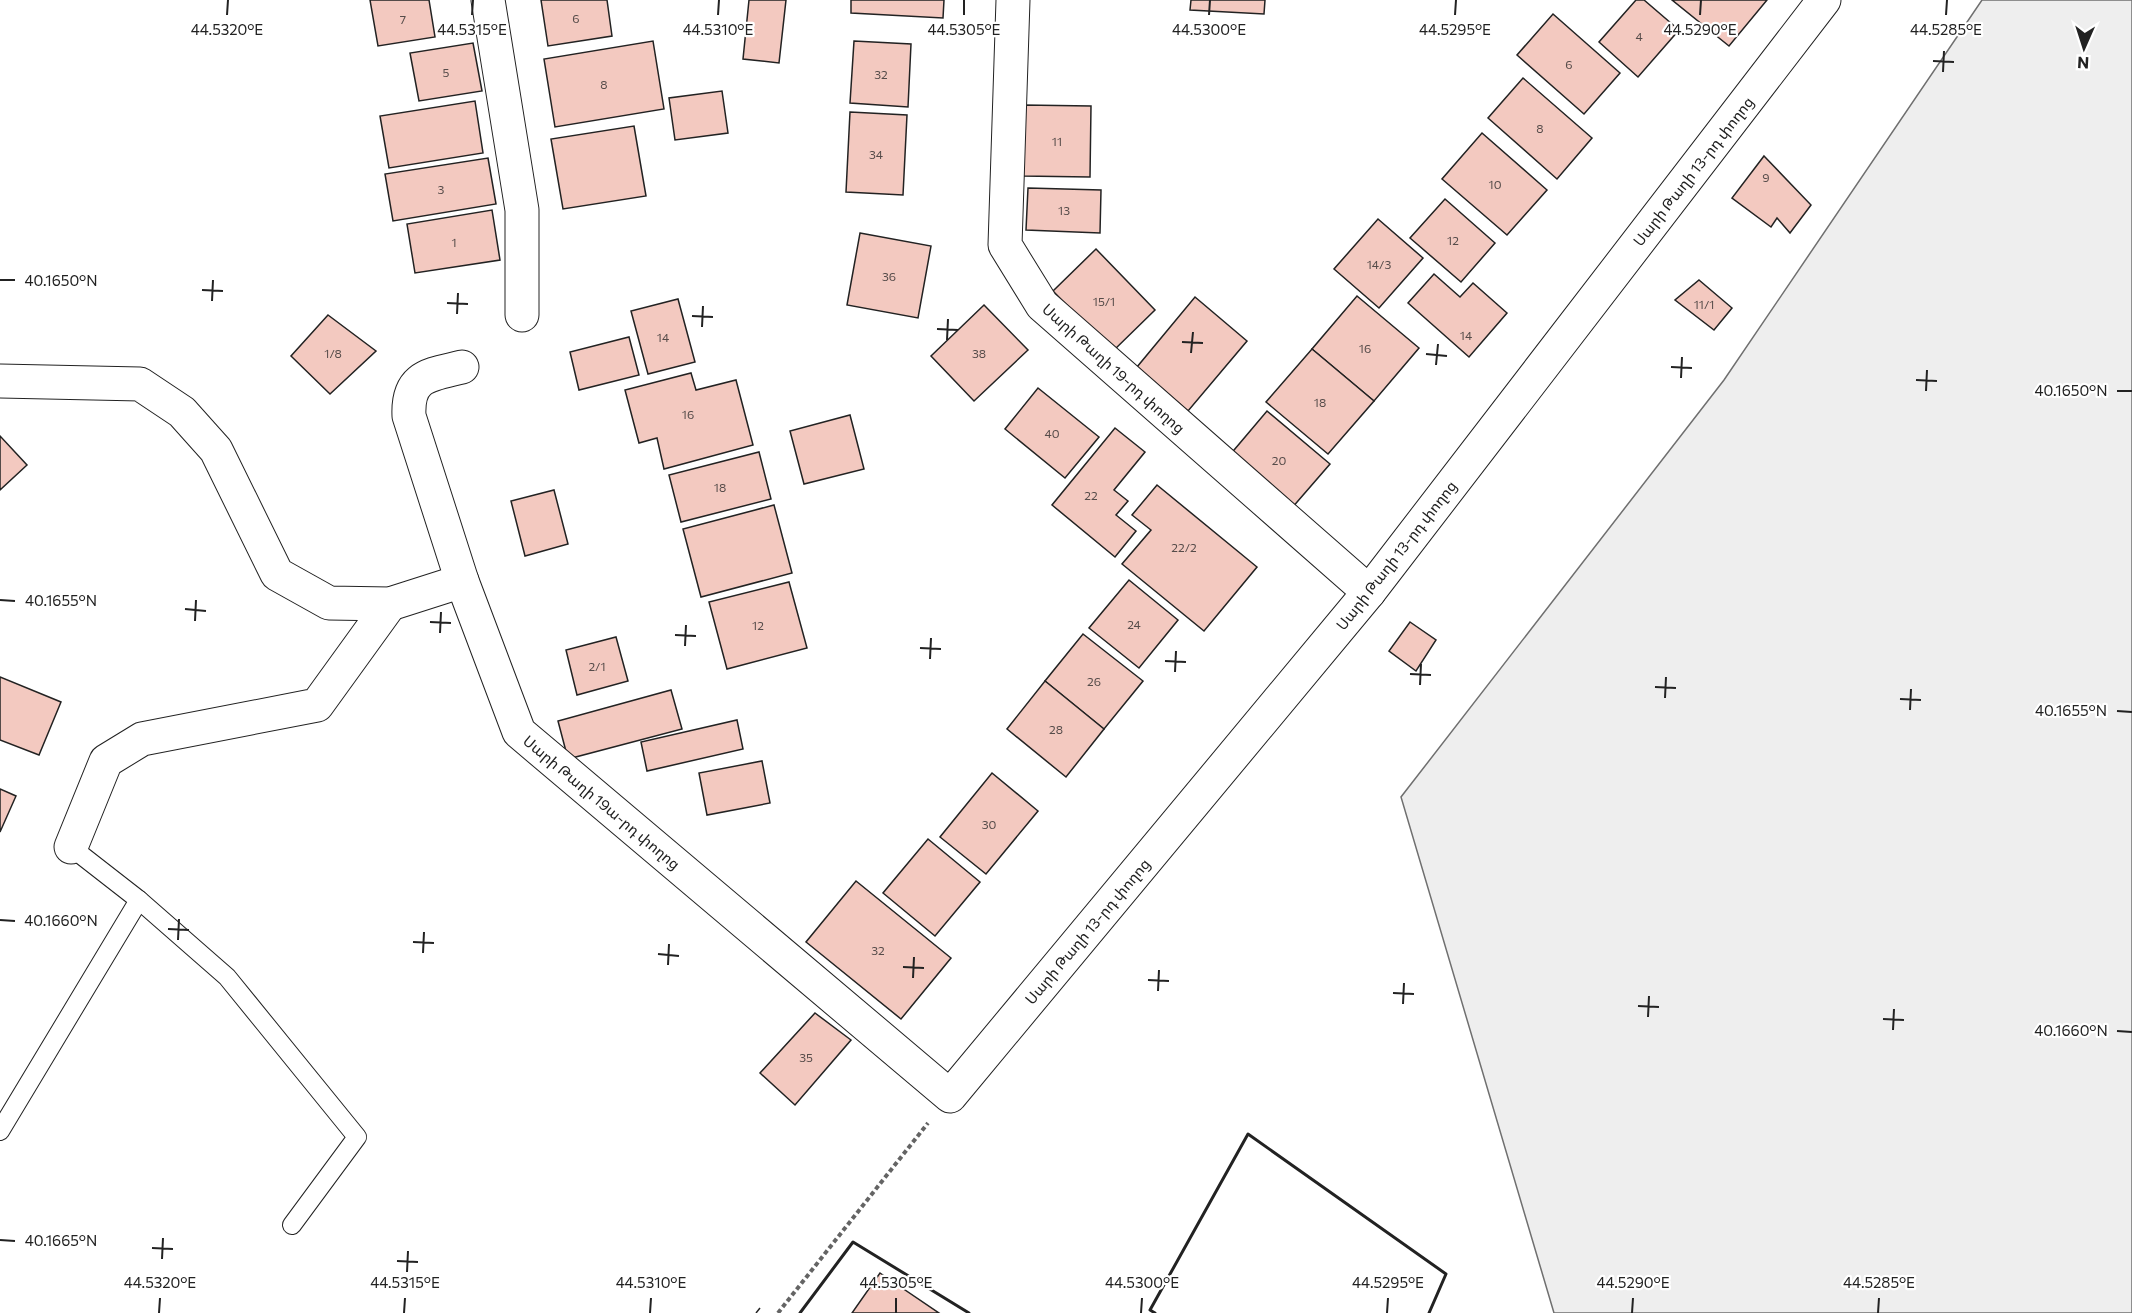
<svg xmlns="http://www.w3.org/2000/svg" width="2132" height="1313" viewBox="0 0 2132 1313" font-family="Commissioner,'Noto Sans Armenian',sans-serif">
	<rect width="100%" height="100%" fill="#fff"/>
	<!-- green -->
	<path fill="#eee" stroke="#6f6f6f" stroke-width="1.5" d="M1982 0H2132V1313H1554L1401 797 1724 380Z"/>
	<!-- building -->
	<g fill="#f3c9c0" stroke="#222" stroke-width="1.5">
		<path d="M370 0H429L435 37 378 46Z"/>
		<path d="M541 0H607L612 36 548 46Z"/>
		<path d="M749 0H786L779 63 743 59Z"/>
		<path d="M851 0H944L943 18 851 13Z"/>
		<path d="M1191 0H1265L1264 14 1190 10Z"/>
		<path d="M1636 0H1644L1679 30 1638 77 1599 42Z"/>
		<path d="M1672 0H1767L1729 46Z"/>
		<path d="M1553 14 1620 73 1584 114 1517 55Z"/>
		<path d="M653 41 664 109 555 127 544 59Z"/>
		<path d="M854 41 911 44 908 107 850 103Z"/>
		<path d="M473 43 482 91 419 101 410 53Z"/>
		<path d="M1523 78 1592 138 1557 179 1488 118Z"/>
		<path d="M722 91 728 133 675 140 669 98Z"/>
		<path d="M475 101 483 153 389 168 380 116Z"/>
		<path d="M1023 105 1091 106 1090 177 1022 176Z"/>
		<path d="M850 112 907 115 903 195 846 192Z"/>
		<path d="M634 126 646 196 563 209 551 139Z"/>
		<path d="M1482 133 1547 190 1507 235 1442 179Z"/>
		<path d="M1764 156 1811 205 1790 233 1777 218 1771 227 1732 198Z"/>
		<path d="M488 158 496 204 393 221 385 174Z"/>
		<path d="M1028 188 1101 190 1100 233 1026 230Z"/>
		<path d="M1445 199 1495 243 1461 282 1410 238Z"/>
		<path d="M492 210 500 260 415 273 407 224Z"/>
		<path d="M1378 219 1423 258 1379 308 1334 269Z"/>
		<path d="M860 233 931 246 918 318 847 305Z"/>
		<path d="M1096 249 1155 310 1112 352 1053 291Z"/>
		<path d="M1434 274 1460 297 1473 283 1507 313 1469 357 1408 303Z"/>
		<path d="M1699 280 1732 308 1714 330 1675 300Z"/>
		<path d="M1357 296 1419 348 1374 401 1312 349Z"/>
		<path d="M1195 297 1247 341 1188 411 1137 367Z"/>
		<path d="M678 299 695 362 648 374 631 311Z"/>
		<path d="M984 305 1028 350 974 401 931 356Z"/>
		<path d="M328 315 376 351 330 394 291 356Z"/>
		<path d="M629 337 639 375 579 390 570 352Z"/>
		<path d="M1312 349 1374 401 1328 454 1266 402Z"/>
		<path d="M691 373 696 390 736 380 753 445 664 469 657 438 639 443 625 390Z"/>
		<path d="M1038 388 1099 437 1065 478 1005 429Z"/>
		<path d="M1267 411 1330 464 1291 509 1229 456Z"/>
		<path d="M850 415 864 469 804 484 790 431Z"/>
		<path d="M1115 428 1145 452 1114 490 1128 501 1116 515 1136 531 1115 557 1052 505Z"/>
		<path d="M0 436 27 465 0 490Z"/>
		<path d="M759 452 771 499 681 522 669 475Z"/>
		<path d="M1157 485 1257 567 1204 631 1122 564 1151 530 1132 515Z"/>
		<path d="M554 490 568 544 525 556 511 501Z"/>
		<path d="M774 505 792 573 701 597 683 529Z"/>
		<path d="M1129 580 1178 620 1139 668 1089 628Z"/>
		<path d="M789 582 807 648 727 669 709 602Z"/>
		<path d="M1410 622 1436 640 1416 671 1389 651Z"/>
		<path d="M1083 634 1143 681 1104 729 1045 681Z"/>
		<path d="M616 637 628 681 577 695 566 650Z"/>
		<path d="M0 677 61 702 39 755 0 740Z"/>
		<path d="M1045 681 1104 729 1066 777 1007 729Z"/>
		<path d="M671 690 682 729 568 759 558 721Z"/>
		<path d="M737 720 743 749 647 771 641 742Z"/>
		<path d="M762 761 770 803 707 815 699 773Z"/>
		<path d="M992 773 1038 811 986 874 940 837Z"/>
		<path d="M0 789 16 796 0 832Z"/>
		<path d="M928 839 980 882 935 936 883 893Z"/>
		<path d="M856 881 951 958 901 1019 806 942Z"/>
		<path d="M815 1013 851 1040 795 1105 760 1073Z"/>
		<path d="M880 1273 939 1313H852Z"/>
	</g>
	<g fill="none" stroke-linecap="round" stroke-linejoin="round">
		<defs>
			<g id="service">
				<path d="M71 847 139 900 227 977 357 1137 292 1225"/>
				<path d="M0 1131 139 900"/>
			</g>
			<g id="minor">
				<path d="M488 0 522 210V315"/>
				<path d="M1013 0 1005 245 1042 305 1369 592"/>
				<path d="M462 367C430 375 407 375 409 416L462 581 519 732 950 1096 1369 592 1824 0"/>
				<path d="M0 381 140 384 182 412 216 450 277 574 329 603 390 604 462 581"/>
				<path d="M71 847 106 761 142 739 317 705 390 604"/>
			</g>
		</defs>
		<!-- service casing -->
		<use href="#service" stroke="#222" stroke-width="20"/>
		<!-- minor casing -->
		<use href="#minor" stroke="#222" stroke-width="35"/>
		<!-- path -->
		<path stroke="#646464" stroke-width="4" stroke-dasharray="4.5 3" stroke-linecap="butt" d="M778 1313 928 1123"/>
		<!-- service -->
		<use href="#service" stroke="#fff" stroke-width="18"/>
		<!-- minor -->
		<use href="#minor" stroke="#fff" stroke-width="33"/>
		<!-- fence -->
		<path stroke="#222" stroke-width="1.5" stroke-dasharray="8 3" stroke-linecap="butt" d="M756 1313 760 1308"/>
		<!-- wall -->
		<g stroke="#222" stroke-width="3">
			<path d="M800 1313 853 1242 969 1313"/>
			<path d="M1155 1313 1150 1310 1248 1134 1446 1274 1429 1313"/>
		</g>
	</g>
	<!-- ticks -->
	<path fill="none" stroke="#222" stroke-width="2" d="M227 15 228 0M472 15 473 0M718 15 719 0M964 15V0M1209 15 1210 0M1455 15 1456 0M1700 15 1701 0M1946 15 1947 0M1933 61 1954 62M1943 72 1944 51M0 280H15M202 290 223 291M212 301 213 280M447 303 468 304M457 314 458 293M692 316 713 317M702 327 703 306M937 329 958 330M947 340 948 319M1182 342 1203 343M1191 353 1193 332M1426 354 1447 356M1436 365 1438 344M1671 367 1692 368M1681 378 1682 357M1916 380 1937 381M1926 391 1927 370M2117 391H2132M0 600 15 601M185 609 206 611M195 621 196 600M430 622 451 623M440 633 441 612M675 635 696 636M685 646 686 625M920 648 941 649M930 659 931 638M1165 661 1186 662M1175 672 1176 651M1410 674 1431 675M1420 685 1421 664M1655 687 1676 688M1665 698 1666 677M1900 699 1921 700M1910 710 1911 689M2117 711 2132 712M0 920 15 921M168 929 189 930M178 940 179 919M413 942 434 943M423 953 424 932M658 954 679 956M668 965 669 944M903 967 924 968M913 978 914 957M1148 980 1169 981M1158 991 1159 970M1393 993 1414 994M1403 1004 1404 983M1638 1006 1659 1007M1648 1017 1649 996M1883 1019 1904 1020M1893 1030 1894 1009M2117 1031 2132 1032M0 1240 15 1241M152 1248 173 1249M162 1259 163 1238M397 1261 418 1262M407 1272 408 1251M159 1313 160 1298M404 1313 405 1298M650 1313 651 1298M896 1313V1298M1141 1313 1142 1298M1387 1313 1388 1298M1632 1313 1633 1298M1878 1313 1879 1298"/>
	<g text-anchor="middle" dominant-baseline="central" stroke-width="4.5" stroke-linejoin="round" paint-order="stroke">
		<!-- number labels -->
		<g font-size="12" fill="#564c4a">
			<text x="576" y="18">6</text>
			<text x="403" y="19">7</text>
			<text x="1639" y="36">4</text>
			<text x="1569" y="64">6</text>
			<text x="446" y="72">5</text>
			<text x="881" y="74">32</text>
			<text x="604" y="84">8</text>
			<text x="1540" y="128">8</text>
			<text x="1057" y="141">11</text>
			<text x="876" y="154">34</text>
			<text x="1766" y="177">9</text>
			<text x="1495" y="184">10</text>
			<text x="441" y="189">3</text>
			<text x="1064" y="210">13</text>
			<text x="1453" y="240">12</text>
			<text x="454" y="242">1</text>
			<text x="1379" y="264">14/3</text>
			<text x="889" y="276">36</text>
			<text x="1104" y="301">15/1</text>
			<text x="1704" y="304">11/1</text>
			<text x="1466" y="335">14</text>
			<text x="663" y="337">14</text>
			<text x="1365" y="348">16</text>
			<text x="333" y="353">1/8</text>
			<text x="979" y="353">38</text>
			<text x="1320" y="402">18</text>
			<text x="688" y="414">16</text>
			<text x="1052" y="433">40</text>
			<text x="1279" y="460">20</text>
			<text x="720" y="487">18</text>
			<text x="1091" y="495">22</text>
			<text x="1184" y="547">22/2</text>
			<text x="1134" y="624">24</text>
			<text x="758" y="625">12</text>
			<text x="597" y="666">2/1</text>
			<text x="1094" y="681">26</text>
			<text x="1056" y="729">28</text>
			<text x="989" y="824">30</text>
			<text x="878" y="950">32</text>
			<text x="806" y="1057">35</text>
		</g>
		<!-- street labels -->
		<g font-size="15" fill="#222" stroke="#fff">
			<text transform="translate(1693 171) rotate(-52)">Սարի Թաղի 13-րդ փողոց</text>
			<text transform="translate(1114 368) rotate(42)">Սարի Թաղի 19-րդ փողոց</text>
			<text transform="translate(1396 555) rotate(-52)">Սարի Թաղի 13-րդ փողոց</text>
			<text transform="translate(602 802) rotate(40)">Սարի Թաղի 19ա-րդ փողոց</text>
			<text transform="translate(1087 931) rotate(-50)">Սարի Թաղի 13-րդ փողոց</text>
		</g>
	</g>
	<g font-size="15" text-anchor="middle" fill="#222" stroke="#fff" stroke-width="4.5" stroke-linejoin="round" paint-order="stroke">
		<text x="227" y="35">44.5320°E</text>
		<text x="472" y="35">44.5315°E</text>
		<text x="718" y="35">44.5310°E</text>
		<text x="964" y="35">44.5305°E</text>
		<text x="1209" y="35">44.5300°E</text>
		<text x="1455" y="35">44.5295°E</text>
		<text x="1700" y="35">44.5290°E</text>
		<text x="1946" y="35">44.5285°E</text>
		<text x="61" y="286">40.1650°N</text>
		<text x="2071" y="396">40.1650°N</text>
		<text x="61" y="606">40.1655°N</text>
		<text x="2071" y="716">40.1655°N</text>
		<text x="61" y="926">40.1660°N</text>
		<text x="2071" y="1036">40.1660°N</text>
		<text x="61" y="1246">40.1665°N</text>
		<text x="160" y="1288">44.5320°E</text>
		<text x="405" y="1288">44.5315°E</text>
		<text x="651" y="1288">44.5310°E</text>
		<text x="896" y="1288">44.5305°E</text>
		<text x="1142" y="1288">44.5300°E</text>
		<text x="1388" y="1288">44.5295°E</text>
		<text x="1633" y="1288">44.5290°E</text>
		<text x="1879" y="1288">44.5285°E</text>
	</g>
	<!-- north arrow -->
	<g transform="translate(2084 48) rotate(183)" stroke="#ffffff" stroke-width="4.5" paint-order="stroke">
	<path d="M0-4.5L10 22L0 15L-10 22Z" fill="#222222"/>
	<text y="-9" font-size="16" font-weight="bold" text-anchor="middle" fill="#222222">N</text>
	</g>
</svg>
